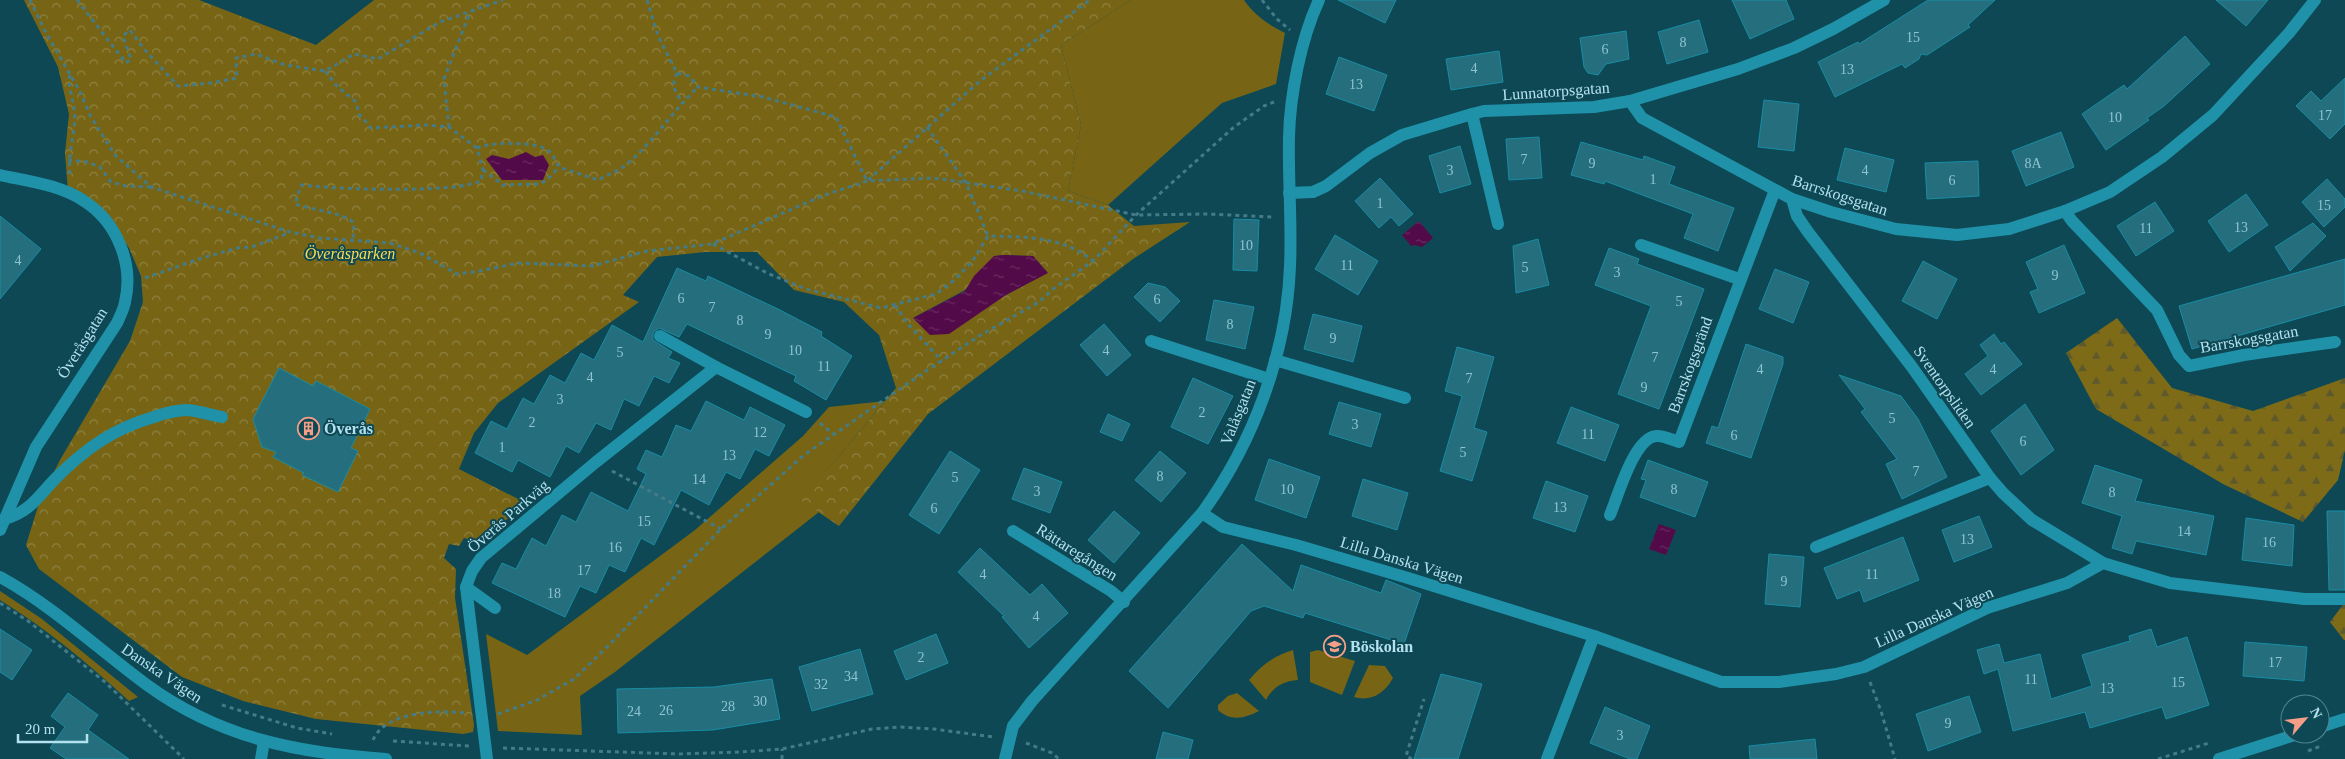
<svg xmlns="http://www.w3.org/2000/svg" width="2345" height="759" viewBox="0 0 2345 759" font-family="'Times New Roman',serif">
	<defs>
		<pattern id="forest-firs" width="22" height="20" patternUnits="userSpaceOnUse" patternTransform="scale(1.25)"><rect width="22" height="20" fill="#7e6b18"/><path d="M5 1l3.5 6h-7zM16 11l3.5 6h-7z" fill="#5e592d"/></pattern>
		<pattern id="park-crowns" width="20" height="18" patternUnits="userSpaceOnUse" patternTransform="scale(1.25)"><rect width="20" height="18" fill="#776515"/><path d="M2 6a3 3 0 1 1 6 0M12 15a3 3 0 1 1 6 0" fill="none" stroke="#8e8243"/></pattern>
		<pattern id="water-ripples" width="26" height="14" patternUnits="userSpaceOnUse" patternTransform="scale(1.25)"><rect width="26" height="14" fill="#530a48"/><path d="M2 4q2-2 4 0t4 0M15 11q2-2 4 0t4 0" fill="none" stroke="#692d63"/></pattern>
	</defs>
	<rect width="100%" height="100%" fill="#0d4854"/>
	<!-- green -->
	<g fill="#776515">
		<path d="M1131 0H1244C1255 16 1269 25 1285 33L1276 84 1222 103 1108 205 1068 191 1081 125 1061 45Z"/>
		<path d="M885 401 839 456 800 499 819 512 615 672 580 696 582 735 498 731 486 634 527 655 695 530 803 436 829 407Z"/>
		<path d="M0 591 42 619 138 697 129 701C89 664 47 629 0 600Z"/>
		<path d="M1293 650 1298 680C1283 681 1273 687 1266 700L1249 680C1262 665 1273 656 1293 650Z"/>
		<path d="M1318 650 1355 661 1342 695 1310 682V652Z"/>
		<path d="M1369 665 1385 666 1393 678C1385 693 1371 702 1354 697Z"/>
		<path d="M1237 693 1259 711C1245 718 1231 722 1218 710V705L1228 696Z"/>
	</g>
	<!-- forest -->
	<g fill="url(#forest-firs)">
		<path d="M2117 318 2172 388 2253 411 2345 378V450L2338 480 2303 522 2223 484 2096 409 2066 353Z"/>
		<path d="M2345 602V640H2344L2330 622Z"/>
	</g>
	<!-- park -->
	<path fill="url(#park-crowns)" fill-rule="evenodd" d="M24 0H199L316 45 374 0H1131L1061 45 1081 125 1068 191 1108 205 1134 226 1190 222 1133 259 928 414 839 526 799 499 839 456 896 388 879 335 844 302 794 290 757 252H705L657 257 623 295 639 302 498 403 474 433 459 469 526 503 479 543 464 538 459 546 449 544 444 558 456 569 455 598 474 725 473 732 463 734 316 719 243 701 182 677 39 569 26 545 40 500 60 460 130 341 143 302 141 276 129 248 112 222 68 191 65 153 69 114 58 67ZM1004 255 1033 256 1047 272 1006 295 913 318 965 290 995 256Z"/>
	<!-- water -->
	<g fill="url(#water-ripples)">
		<path d="M526 152 535 157 543 155 549 165 543 180H502L486 159 492 155 509 159Z"/>
		<path d="M1419 221 1433 238 1422 247 1415 245 1411 246 1402 235Z"/>
		<path d="M1004 255 1033 256 1048 273 1006 295 949 334 930 335 913 318 965 291 974 276 994 256Z"/>
		<path d="M1659 524 1676 530 1666 555 1649 549Z"/>
	</g>
	<!-- building -->
	<g fill="#246e7e" stroke="#188da4">
		<path d="M1338 0H1396L1385 23Z"/>
		<path d="M1732 0H1786L1794 19 1750 39Z"/>
		<path d="M1928 0H1995L1968 25 1970 27 1927 55 1921 54 1919 59 1905 68 1902 64 1835 97 1818 62 1858 42 1859 44Z"/>
		<path d="M2216 0H2268L2246 26Z"/>
		<path d="M1699 20 1708 52 1667 64 1658 32Z"/>
		<path d="M1626 31 1629 59 1606 64 1598 75 1588 73 1584 67 1580 38Z"/>
		<path d="M2185 36 2210 64 2164 106 2147 118 2149 120 2106 150 2082 114 2124 85 2127 89Z"/>
		<path d="M1499 51 1503 82 1451 90 1446 59Z"/>
		<path d="M1339 57 1387 75 1374 111 1326 94Z"/>
		<path d="M2345 78V124L2330 139 2296 106 2311 91 2321 101Z"/>
		<path d="M1764 100 1799 104 1794 151 1758 147Z"/>
		<path d="M2061 132 2074 167 2026 186 2012 151Z"/>
		<path d="M1539 137 1542 178 1509 180 1506 139Z"/>
		<path d="M1581 142 1643 160 1644 156 1675 167 1669 184 1734 208 1718 251 1684 238 1693 214 1605 181 1604 184 1571 175Z"/>
		<path d="M1460 146 1471 184 1440 193 1429 156Z"/>
		<path d="M1845 148 1894 160 1886 192 1837 180Z"/>
		<path d="M1978 161 1979 196 1927 199 1925 163Z"/>
		<path d="M1380 178 1413 214 1399 226 1391 217 1379 228 1355 201Z"/>
		<path d="M2327 179 2345 199V207L2324 227 2302 202Z"/>
		<path d="M2246 194 2268 225 2229 252 2208 221Z"/>
		<path d="M2155 202 2174 231 2136 256 2117 226Z"/>
		<path d="M0 216 41 249 0 299Z"/>
		<path d="M1234 219 1259 220 1257 271 1233 270Z"/>
		<path d="M2313 223 2326 236 2290 271 2275 247Z"/>
		<path d="M1335 235 1378 261 1358 295 1315 269Z"/>
		<path d="M1538 239 1549 285 1516 293 1513 246Z"/>
		<path d="M2064 245 2085 293 2039 313 2030 292 2038 289 2026 262Z"/>
		<path d="M1609 248 1639 259 1637 264 1704 289 1659 409 1618 394 1651 306 1595 285Z"/>
		<path d="M2345 259V305L2192 349 2179 306Z"/>
		<path d="M1923 261 1957 279 1937 319 1902 301Z"/>
		<path d="M677 268 706 281 708 276 780 310 822 332 821 336 852 356 826 400 794 381 796 376 687 324 679 337 659 328 653 333V340L672 352 668 358 680 363 669 383 654 376 639 406 624 399 611 430 596 423 579 453 566 446 550 477 518 460 512 472 475 453 491 421 507 429 523 398 534 404 550 375 565 383 581 353 594 360 612 325 643 342Z"/>
		<path d="M1775 269 1809 282 1793 323 1759 309Z"/>
		<path d="M1148 283 1165 287 1180 301 1160 322 1134 297Z"/>
		<path d="M1214 300 1254 307 1245 349 1206 340Z"/>
		<path d="M1313 314 1362 326 1353 362 1304 349Z"/>
		<path d="M1104 324 1131 355 1107 376 1080 345Z"/>
		<path d="M1994 334 2001 344 2004 342 2022 364 1981 395 1965 374 1988 356 1980 345Z"/>
		<path d="M1746 344 1783 357V364L1751 458 1706 443 1712 426 1718 428Z"/>
		<path d="M1457 347 1494 357 1474 428 1487 432 1472 481 1440 471 1462 396 1445 391Z"/>
		<path d="M279 368 313 386 316 381 370 409 351 448 358 451 338 492 302 475 304 473 273 457 276 452 262 447 253 419Z"/>
		<path d="M1839 375 1901 396 1918 419 1947 477 1902 499 1886 464 1897 459 1861 412 1865 409Z"/>
		<path d="M1193 378 1233 396 1208 444 1171 427Z"/>
		<path d="M706 401 744 420 750 407 785 425 769 456 755 449 740 479 726 472 709 505 681 490 654 545 641 538 625 572 609 565 596 593 580 586 565 617 492 583 502 563 516 569 532 538 546 546 562 515 576 522 591 492 628 511 646 474 637 469 646 450 662 457 676 425 691 431Z"/>
		<path d="M1339 402 1381 414 1371 447 1329 434Z"/>
		<path d="M2025 404 2054 450 2021 475 1991 431Z"/>
		<path d="M1571 407 1619 425 1605 461 1557 443Z"/>
		<path d="M1108 414 1130 424 1122 441 1100 432Z"/>
		<path d="M950 451 980 470 939 534 909 515Z"/>
		<path d="M1160 451 1186 473 1161 502 1135 480Z"/>
		<path d="M1269 459 1320 477 1306 518 1255 500Z"/>
		<path d="M1648 460 1708 482 1695 517 1640 497 1646 480 1641 479Z"/>
		<path d="M2095 465 2142 480 2135 501 2214 516 2206 555 2136 541 2132 554 2112 548 2122 516 2082 503Z"/>
		<path d="M1024 468 1062 482 1050 513 1012 499Z"/>
		<path d="M1363 479 1408 493 1397 530 1352 516Z"/>
		<path d="M1546 481 1588 496 1575 532 1533 518Z"/>
		<path d="M1114 511 1140 533 1114 563 1088 540Z"/>
		<path d="M2327 511H2345V590H2329Z"/>
		<path d="M1979 516 1992 547 1954 562 1942 530Z"/>
		<path d="M2246 518 2294 525 2292 566 2242 560Z"/>
		<path d="M1903 537 1919 580 1864 602 1860 590 1837 599 1824 568Z"/>
		<path d="M1242 544 1293 591 1301 565 1381 593 1386 580 1421 594 1404 644 1305 613 1303 618 1264 606 1251 611 1168 708 1129 671Z"/>
		<path d="M980 548 1030 595 1042 584 1068 613 1029 648 1002 617 1004 616 958 572Z"/>
		<path d="M1769 554 1804 557 1800 607 1765 604Z"/>
		<path d="M0 629 32 650 12 680 0 672Z"/>
		<path d="M2151 629 2157 647 2187 637 2209 705 2166 719 2162 707 2090 728 2085 712 2013 731 1998 669 1984 674 1977 650 1999 644 2004 663 2040 654 2051 699 2092 686 2082 655 2130 641 2129 636Z"/>
		<path d="M936 634 948 663 906 680 894 651Z"/>
		<path d="M2245 642 2307 647 2304 681 2243 676Z"/>
		<path d="M860 649 873 694 812 711 799 667Z"/>
		<path d="M1441 674 1482 684 1458 759H1414Z"/>
		<path d="M772 679 780 719 713 730 618 733 617 689 714 687Z"/>
		<path d="M68 693 98 715 88 730 129 759H66L50 748 65 727 51 716Z"/>
		<path d="M1969 696 1981 732 1928 751 1916 714Z"/>
		<path d="M1605 707 1650 726 1637 759H1630L1590 743Z"/>
		<path d="M1163 732 1193 740 1188 759H1156Z"/>
		<path d="M1815 739 1817 759H1750L1749 746Z"/>
	</g>
	<g fill="none" stroke-linecap="round" stroke-linejoin="round">
		<!-- path -->
		<g stroke="#457b87" stroke-width="3" stroke-dasharray="4 4" stroke-linecap="butt">
			<path d="M30 0 45 31 79 90 91 117 115 155 151 187 290 232 320 238 390 243 420 253 457 274 474 272 519 263 592 266 647 251 712 244 822 196 867 181 934 178 1022 191 1136 215 1208 214 1272 217"/>
			<path d="M77 0 126 63 131 59 123 36 130 30 144 49 178 86 211 83 237 78 236 58 256 54 285 65 325 71 354 54 378 59 440 22 503 0"/>
			<path d="M647 0 658 36 677 73 689 76 698 87 763 97 836 117 867 181 980 81 1090 0"/>
			<path d="M1262 0 1277 19 1290 30"/>
			<path d="M325 71 337 86 356 102 359 114 371 128 426 125 449 127 477 148 483 170 481 181C462 188 440 188 420 189 380 190 341 189 301 185L295 204C312 210 342 212 354 223L353 240"/>
			<path d="M677 73 673 86 682 103"/>
			<path d="M449 127 444 79 470 12"/>
			<path d="M927 127 966 183 988 236"/>
			<path d="M477 148C491 142 530 142 544 148 552 151 555 160 559 167L598 180C607 175 618 171 626 165 653 142 672 112 698 87"/>
			<path d="M68 160 87 162 100 167 111 182 126 186 151 187"/>
			<path d="M483 170 503 185 538 184 546 181 559 167"/>
			<path d="M70 174C68 155 74 137 75 118 75 102 67 89 70 74"/>
			<path d="M713 244 767 273 806 289 881 308 936 294 953 281 972 262 988 236C1025 237 1063 236 1093 261"/>
			<path d="M145 278 199 259 237 248 252 247 289 233"/>
			<path d="M895 305 907 323 942 361"/>
			<path d="M820 423 833 434"/>
			<path d="M612 471 721 529"/>
			<path d="M0 603 28 621 105 682 184 759"/>
			<path d="M1870 682 1881 711 1895 759"/>
			<path d="M222 705 297 728 332 734"/>
			<path d="M498 714 537 700 574 679 607 647 721 529 804 455 923 373 979 336 1039 302 1053 289 1093 261 1136 215 1234 127 1264 106 1274 102"/>
			<path d="M373 740C385 711 439 710 465 713"/>
			<path d="M393 741 469 746"/>
			<path d="M1026 743 1052 753 1059 759"/>
			<path d="M503 748 679 754 741 752 782 749 872 729 901 727 934 729 993 737"/>
			<path d="M2308 751 2323 745"/>
			<path d="M782 759V749"/>
			<path d="M1412 759 1406 756 1424 699"/>
			<path d="M2158 759 2209 743"/>
		</g>
		<!-- minor -->
		<g stroke="#1f91a8" stroke-width="12">
			<path d="M1630 101 1642 118 1792 199 1831 212 1896 229 1957 235 2009 229 2065 211 2110 192 2162 157 2213 115 2289 33 2315 0"/>
			<path d="M1472 114 1498 224"/>
			<path d="M0 175C27 181 61 185 84 201 117 222 134 264 125 302 124 309 120 316 117 323L36 447 0 530"/>
			<path d="M1289 193 1313 192 1326 186 1370 153 1402 135 1472 114 1484 111 1594 107 1630 101 1738 69 1794 48 1833 29 1884 0"/>
			<path d="M1792 199 1797 216 1808 232 1912 367 1990 478 2003 493 2032 520 2103 563"/>
			<path d="M2065 211 2072 221 2157 310 2179 355 2189 366 2244 355 2335 342"/>
			<path d="M1641 245 1739 279"/>
			<path d="M660 336 716 367"/>
			<path d="M1151 341 1269 379"/>
			<path d="M1275 360 1405 398"/>
			<path d="M1202 513 1223 527 1296 545 1408 578 1594 636 1721 682H1779L1836 674 1864 667 1987 608 2067 583 2103 563 2170 583 2304 599H2345"/>
			<path d="M1610 515C1618 496 1634 438 1656 436 1663 435 1672 440 1679 442L1775 190"/>
			<path d="M4 519C31 512 39 495 57 477 86 448 115 428 154 417 165 413 177 410 188 410 199 411 211 415 222 417"/>
			<path d="M1013 531 1111 591 1124 602"/>
			<path d="M1816 547 1990 478"/>
			<path d="M0 577C53 606 98 649 147 685 220 738 297 753 386 759"/>
			<path d="M466 587 495 608"/>
			<path d="M2320 727 2345 719"/>
			<path d="M261 759 264 741"/>
			<path d="M487 759 466 587 472 571 481 558 596 462 716 367 806 412"/>
			<path d="M1005 759 1013 726 1032 701 1202 513C1253 443 1287 353 1290 266 1292 223 1288 180 1289 137 1290 94 1301 39 1319 0"/>
			<path d="M1547 759 1594 636"/>
			<path d="M2219 759 2298 734"/>
		</g>
	</g>
	<!-- icons -->
	<defs>
		<symbol id="building-ring" viewBox="-11 -11 22 22"><circle r="9.5" fill="#0d4854" stroke="#f49e88" stroke-width="1.5"/><path d="M-4-6H4V6H1V3H-1V6H-4ZM-2.5-4.3h1.7v1.8h-1.7ZM.8-4.3h1.7v1.8H.8ZM-2.5-1h1.7V.8h-1.7ZM.8-1h1.7V.8H.8Z" fill="#f49e88"/></symbol>
		<symbol id="school-ring" viewBox="-11 -11 22 22"><circle r="9.5" fill="#0d4854" stroke="#f49e88" stroke-width="1.5"/><path d="M0-5L7-2L0 1L-7-2ZM-4 1L0 2.5L4 1V4Q0 6-4 4Z" fill="#f49e88"/></symbol>
	</defs>
	<g fill-rule="evenodd">
		<use href="#building-ring" x="296" y="416" width="25" height="25"/>
		<use href="#school-ring" x="1322" y="634" width="25" height="25"/>
	</g>
	<g text-anchor="middle" dominant-baseline="central" stroke-width="4" stroke-linejoin="round" paint-order="stroke">
		<!-- number labels -->
		<g font-size="14" fill="#8fc4d1">
			<text x="1913" y="37">15</text>
			<text x="1683" y="42">8</text>
			<text x="1605" y="49">6</text>
			<text x="1474" y="68">4</text>
			<text x="1847" y="69">13</text>
			<text x="1356" y="84">13</text>
			<text x="2325" y="115">17</text>
			<text x="2115" y="117">10</text>
			<text x="1524" y="159">7</text>
			<text x="1592" y="163">9</text>
			<text x="2033" y="163">8A</text>
			<text x="1450" y="170">3</text>
			<text x="1865" y="170">4</text>
			<text x="1653" y="179">1</text>
			<text x="1952" y="180">6</text>
			<text x="1380" y="203">1</text>
			<text x="2324" y="205">15</text>
			<text x="2241" y="227">13</text>
			<text x="2146" y="228">11</text>
			<text x="1246" y="245">10</text>
			<text x="18" y="260">4</text>
			<text x="1347" y="265">11</text>
			<text x="1525" y="267">5</text>
			<text x="1617" y="272">3</text>
			<text x="2055" y="275">9</text>
			<text x="681" y="298">6</text>
			<text x="1157" y="299">6</text>
			<text x="1679" y="301">5</text>
			<text x="712" y="307">7</text>
			<text x="740" y="320">8</text>
			<text x="1230" y="324">8</text>
			<text x="768" y="334">9</text>
			<text x="1333" y="338">9</text>
			<text x="795" y="350">10</text>
			<text x="1106" y="350">4</text>
			<text x="620" y="352">5</text>
			<text x="1655" y="357">7</text>
			<text x="824" y="366">11</text>
			<text x="1760" y="369">4</text>
			<text x="1993" y="369">4</text>
			<text x="590" y="377">4</text>
			<text x="1469" y="378">7</text>
			<text x="1644" y="387">9</text>
			<text x="560" y="399">3</text>
			<text x="1202" y="412">2</text>
			<text x="1892" y="418">5</text>
			<text x="532" y="422">2</text>
			<text x="1355" y="424">3</text>
			<text x="760" y="432">12</text>
			<text x="1588" y="434">11</text>
			<text x="1734" y="435">6</text>
			<text x="2023" y="441">6</text>
			<text x="502" y="447">1</text>
			<text x="1463" y="452">5</text>
			<text x="729" y="455">13</text>
			<text x="1916" y="471">7</text>
			<text x="1160" y="476">8</text>
			<text x="955" y="477">5</text>
			<text x="699" y="479">14</text>
			<text x="1287" y="489">10</text>
			<text x="1674" y="489">8</text>
			<text x="1037" y="491">3</text>
			<text x="2112" y="492">8</text>
			<text x="1560" y="507">13</text>
			<text x="934" y="508">6</text>
			<text x="644" y="521">15</text>
			<text x="2184" y="531">14</text>
			<text x="1967" y="539">13</text>
			<text x="2269" y="542">16</text>
			<text x="615" y="547">16</text>
			<text x="584" y="570">17</text>
			<text x="983" y="574">4</text>
			<text x="1872" y="574">11</text>
			<text x="1784" y="581">9</text>
			<text x="554" y="593">18</text>
			<text x="1036" y="616">4</text>
			<text x="921" y="657">2</text>
			<text x="2275" y="662">17</text>
			<text x="851" y="676">34</text>
			<text x="2031" y="679">11</text>
			<text x="2178" y="682">15</text>
			<text x="821" y="684">32</text>
			<text x="2107" y="688">13</text>
			<text x="760" y="701">30</text>
			<text x="728" y="706">28</text>
			<text x="666" y="710">26</text>
			<text x="634" y="711">24</text>
			<text x="1948" y="723">9</text>
			<text x="1620" y="735">3</text>
		</g>
		<!-- street labels -->
		<g font-size="16" fill="#b3e1ed" stroke="#0d4854">
			<text transform="translate(1556 91) rotate(-4)">Lunnatorpsgatan</text>
			<text transform="translate(1840 195) rotate(18)">Barrskogsgatan</text>
			<text transform="translate(2249 339) rotate(-10)">Barrskogsgatan</text>
			<text transform="translate(82 343) rotate(-58)">Överåsgatan</text>
			<text transform="translate(1690 365) rotate(-70)">Barrskogsgränd</text>
			<text transform="translate(1945 387) rotate(55)">Sventorpsliden</text>
			<text transform="translate(1238 412) rotate(-68)">Valåsgatan</text>
			<text transform="translate(508 516) rotate(-41)">Överås Parkväg</text>
			<text transform="translate(1077 552) rotate(32)">Rättaregången</text>
			<text transform="translate(1402 560) rotate(17)">Lilla Danska Vägen</text>
			<text transform="translate(1934 617) rotate(-24)">Lilla Danska Vägen</text>
			<text transform="translate(162 673) rotate(34)">Danska Vägen</text>
		</g>
		<!-- park labels -->
		<g font-size="16" font-style="italic" fill="#fcdb52" stroke="#0d4854">
			<text x="350" y="253">Överåsparken</text>
		</g>
		<!-- poi labels -->
		<g font-size="16" font-weight="bold" fill="#b3e1ed" stroke="#0d4854" text-anchor="start">
			<text x="324" y="428">Överås</text>
			<text x="1350" y="646">Böskolan</text>
		</g>
	</g>
	<!-- north arrow -->
	<g transform="translate(2305 719) rotate(62)"><circle r="24" fill="#0d4854" stroke="#4f8591"/>
	<path d="M0-4L9 19L0 12L-9 19Z" fill="#f49e88"/>
	<text y="-8" font-size="14" font-weight="bold" text-anchor="middle" fill="#b3e1ed">N</text>
	</g>
	<!-- scale -->
	<path d="M18 734v8h69v-8" fill="none" stroke="#b3e1ed" stroke-width="2.5"/>
	<text x="25" y="734" font-size="15" fill="#b3e1ed" stroke="#0d4854" stroke-width="4" paint-order="stroke">20 m</text>
</svg>
